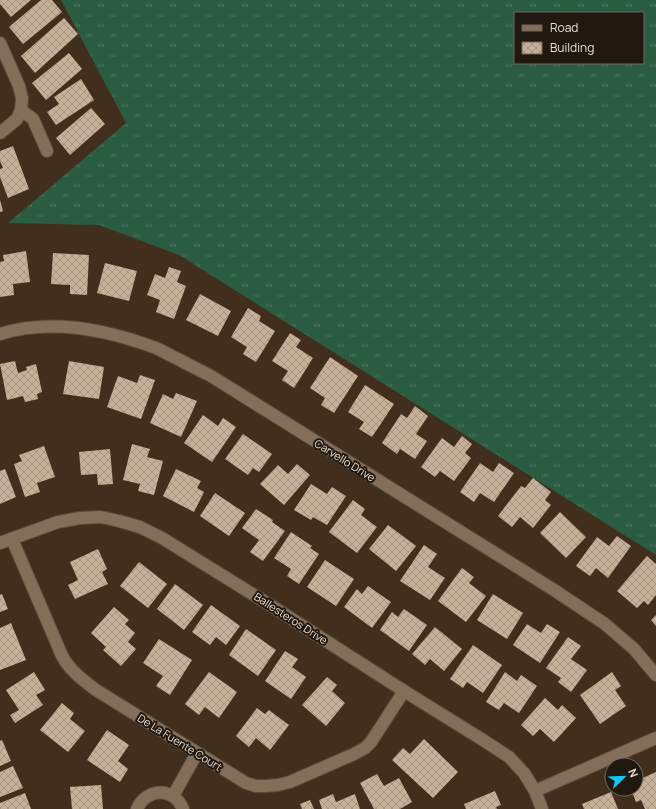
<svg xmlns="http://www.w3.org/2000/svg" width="656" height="809" viewBox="0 0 656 809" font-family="Manrope,sans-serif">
	<defs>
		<pattern id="grass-tufts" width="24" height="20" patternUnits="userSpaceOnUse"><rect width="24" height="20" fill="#295c41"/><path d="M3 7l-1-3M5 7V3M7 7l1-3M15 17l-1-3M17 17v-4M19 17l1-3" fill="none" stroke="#48735c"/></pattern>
		<pattern id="building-cross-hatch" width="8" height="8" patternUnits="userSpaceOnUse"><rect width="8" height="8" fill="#c7b09a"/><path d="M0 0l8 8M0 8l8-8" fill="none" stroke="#a79583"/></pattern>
	</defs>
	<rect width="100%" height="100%" fill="#412e1c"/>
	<!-- grass -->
	<path fill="url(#grass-tufts)" fill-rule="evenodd" d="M61 0H656V555L179 255 99 225 8 223 126 123ZM515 13H643V63H515Z"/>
	<!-- building -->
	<g fill="url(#building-cross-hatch)">
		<path d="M0 0H31L11 17 0 4Z"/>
		<path d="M41 0H52L62 12 23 44 9 27Z"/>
		<path d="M64 18 78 34 35 73 21 56Z"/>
		<path d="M69 53 82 69 46 100 32 83Z"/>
		<path d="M81 79 94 100 56 125 47 112 59 104 54 97Z"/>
		<path d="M91 108 105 124 70 155 56 138Z"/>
		<path d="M13 146 29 189 8 198 0 177V169L3 168 0 161V151Z"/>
		<path d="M0 200 3 211 0 212Z"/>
		<path d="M26 251 30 282 13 284 14 295 0 297V262L4 261 3 255Z"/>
		<path d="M53 253 89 255 87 295 70 294V285L51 284Z"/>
		<path d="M105 263 137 271 129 301 97 293Z"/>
		<path d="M169 267 181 271 177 282 186 286 174 319 156 312 160 300 147 295 155 274 165 278Z"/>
		<path d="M200 294 231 311 218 336 186 320Z"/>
		<path d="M248 308 261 316 259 321 275 331 256 362 243 354 247 347 231 337Z"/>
		<path d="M290 333 301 340 296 347 313 358 294 388 282 380 288 371 272 361Z"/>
		<path d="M330 357 358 376 334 413 321 405 325 398 310 388Z"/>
		<path d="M15 361 18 373 27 370 26 367 36 364 42 392 37 394 38 399 25 402 23 396 7 400 0 364Z"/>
		<path d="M69 361 104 367 99 399 63 394Z"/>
		<path d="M140 375 155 380 141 419 107 407 118 376 137 383Z"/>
		<path d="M365 385 394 404 372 437 359 429 364 422 348 412Z"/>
		<path d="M176 393 197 401 181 437 150 423 163 394 173 399Z"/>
		<path d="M415 406 428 416 416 434 427 441 415 459 400 449 397 454 382 443 401 414 407 418Z"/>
		<path d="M203 415 218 426 223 418 236 427 212 462 184 443Z"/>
		<path d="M243 434 272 454 259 472 253 468 248 475 225 459Z"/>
		<path d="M462 436 472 444 465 453 471 458 454 481 440 471 435 477 421 467 442 438 454 447Z"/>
		<path d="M132 444 150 449 147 457 163 461 154 495 138 491 140 484 123 480Z"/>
		<path d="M44 446 55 477 37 483 40 492 25 497 14 464 22 461 19 455Z"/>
		<path d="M110 449 113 484 98 485 97 474 81 475 79 452Z"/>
		<path d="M480 463 493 472 499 463 514 473 494 502 480 493 474 502 460 492Z"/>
		<path d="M297 464 310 475 284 505 260 484 278 465 288 474Z"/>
		<path d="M5 469 16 497 0 504V471Z"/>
		<path d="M176 469 201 481 197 488 204 492 194 512 163 496Z"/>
		<path d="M533 478 551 492 545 500 551 505 533 528 520 517 512 527 498 516 521 486 525 488Z"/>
		<path d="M311 484 327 494 332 487 346 496 327 525 313 517 311 520 294 510Z"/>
		<path d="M215 493 245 513 229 536 200 516Z"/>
		<path d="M353 500 365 509 361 515 377 527 357 553 329 532Z"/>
		<path d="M256 509 273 520 272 522 285 531 263 561 250 552 259 540 242 528Z"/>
		<path d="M560 512 586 537 566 558 540 533Z"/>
		<path d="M388 525 416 546 396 571 369 549Z"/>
		<path d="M291 532 312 546 310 548 319 554 299 584 287 576 291 569 274 558Z"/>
		<path d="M617 536 631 546 608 578 596 568 590 576 576 566 597 537 609 546Z"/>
		<path d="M424 545 437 554 428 567 445 578 430 600 400 581Z"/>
		<path d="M98 549 107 569 102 572 108 584 75 599 68 585 78 580 70 562Z"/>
		<path d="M647 556 656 564V595L648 605 644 601 637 608 617 591Z"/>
		<path d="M325 560 354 579 336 606 307 587Z"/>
		<path d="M139 562 167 584 148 608 120 586Z"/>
		<path d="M462 568 474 577 469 583 486 596 466 622 438 601Z"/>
		<path d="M175 584 203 605 184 630 157 609Z"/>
		<path d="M368 586 391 602 372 628 344 607 357 589 362 594Z"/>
		<path d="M2 594 8 609 0 612V595Z"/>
		<path d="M493 594 523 613 507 639 477 620Z"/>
		<path d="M211 605 240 626 226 645 216 637 210 645 192 632Z"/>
		<path d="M114 607 129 620 125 624 135 633 128 642 136 649 121 666 103 650 106 647 91 633Z"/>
		<path d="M404 609 427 625 409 651 380 630 392 612 398 617Z"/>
		<path d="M656 615V626L651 620Z"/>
		<path d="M11 623 26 660 0 670V628Z"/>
		<path d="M527 624 541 633 547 624 560 632 540 663 513 645Z"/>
		<path d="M435 627 462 649 444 671 430 659 425 665 412 654Z"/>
		<path d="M246 629 276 650 258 676 229 655Z"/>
		<path d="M568 637 581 646 571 659 587 670 571 692 558 682 561 678 546 668Z"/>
		<path d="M159 639 192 660 170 695 156 686 163 676 143 663Z"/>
		<path d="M473 645 502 665 483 693 467 682 463 688 450 679Z"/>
		<path d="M285 651 298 659 292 667 306 677 291 699 265 681Z"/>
		<path d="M34 672 45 690 36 695 43 705 15 723 10 715 19 710 6 690Z"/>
		<path d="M209 672 237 692 219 718 205 707 199 715 185 704Z"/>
		<path d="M505 672 517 681 521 675 537 686 519 713 504 703 499 710 486 702Z"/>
		<path d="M612 672 621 686 615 690 626 706 600 724 580 695Z"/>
		<path d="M327 677 337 685 332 691 345 703 326 726 302 705Z"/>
		<path d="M545 698 558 710 562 705 576 718 554 742 540 729 533 736 521 725Z"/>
		<path d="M62 703 74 713 70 719 85 731 68 752 40 730Z"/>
		<path d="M257 708 265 714 269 710 289 725 270 750 256 738 249 747 236 736Z"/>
		<path d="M107 730 129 745 118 761 128 769 120 782 87 760Z"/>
		<path d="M424 739 458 772 433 798 392 760 403 748 410 754Z"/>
		<path d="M2 740 11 761 0 766V741Z"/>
		<path d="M13 766 23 788 0 797V772Z"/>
		<path d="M656 772V809H645L641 800 636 802 631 789H636V781Z"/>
		<path d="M377 774 384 786 399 778 412 802 400 809H374L360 783Z"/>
		<path d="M101 785 103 809H72L70 787Z"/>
		<path d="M495 791 501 805 496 807 497 809H466L464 804Z"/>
		<path d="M611 792 618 809H584L582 804Z"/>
		<path d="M25 793 31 809H0V803Z"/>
		<path d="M333 794 336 802 355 794 360 809H322L319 800Z"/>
		<path d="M310 800 314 809H302L300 804Z"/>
	</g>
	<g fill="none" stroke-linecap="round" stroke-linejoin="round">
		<defs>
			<g id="street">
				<path d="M0 43 19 86 22 98 21 110 17 119 0 133"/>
				<path d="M21 110 33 119 47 151"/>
				<path d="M0 334C51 318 108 330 156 348 163 351 169 355 176 358 187 364 199 370 211 376L554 590 605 624 634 649 656 675"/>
				<path d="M12 539 57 644C59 650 62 656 65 661 73 673 84 681 96 690L246 783 256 786H266L278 785 290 782 354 754 365 748 371 742 404 691"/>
				<path d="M0 543 58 522 80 518 101 517 119 521 140 527 162 538 267 603 404 691 483 740 509 757 524 773 535 791 542 809"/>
				<path d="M535 791 656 738"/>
				<path d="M173 796 197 753"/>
				<path d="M137 809C143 795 160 787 174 797 178 800 181 804 183 809"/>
			</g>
		</defs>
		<!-- street casing -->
		<use href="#street" stroke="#5a4a3a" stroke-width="14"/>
		<!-- street -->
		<use href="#street" stroke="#836e5a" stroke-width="12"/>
	</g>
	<g text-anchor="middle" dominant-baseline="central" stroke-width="4" stroke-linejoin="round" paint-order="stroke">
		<!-- street labels -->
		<g font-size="11" fill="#eaded3" stroke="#211810">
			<text transform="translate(345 460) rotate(32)">Carvello Drive</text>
			<text transform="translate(291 618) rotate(33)">Ballesteros Drive</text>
			<text transform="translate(180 742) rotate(32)">De La Fuente Court</text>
		</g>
	</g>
	<!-- legend -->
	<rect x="514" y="12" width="130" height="52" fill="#211810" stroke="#71675e"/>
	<rect x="522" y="25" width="20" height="6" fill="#836e5a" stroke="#71675e"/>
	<text x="550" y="32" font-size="12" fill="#eaded3">Road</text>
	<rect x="522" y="42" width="20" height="12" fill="url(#building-cross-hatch)" stroke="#71675e"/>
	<text x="550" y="52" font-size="12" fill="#eaded3">Building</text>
	<!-- north arrow -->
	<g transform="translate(624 777) rotate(67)"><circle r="19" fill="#211810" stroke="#71675e"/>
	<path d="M0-3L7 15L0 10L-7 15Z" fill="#0bcafa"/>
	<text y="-6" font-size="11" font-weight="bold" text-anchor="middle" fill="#eaded3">N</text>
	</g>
</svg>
